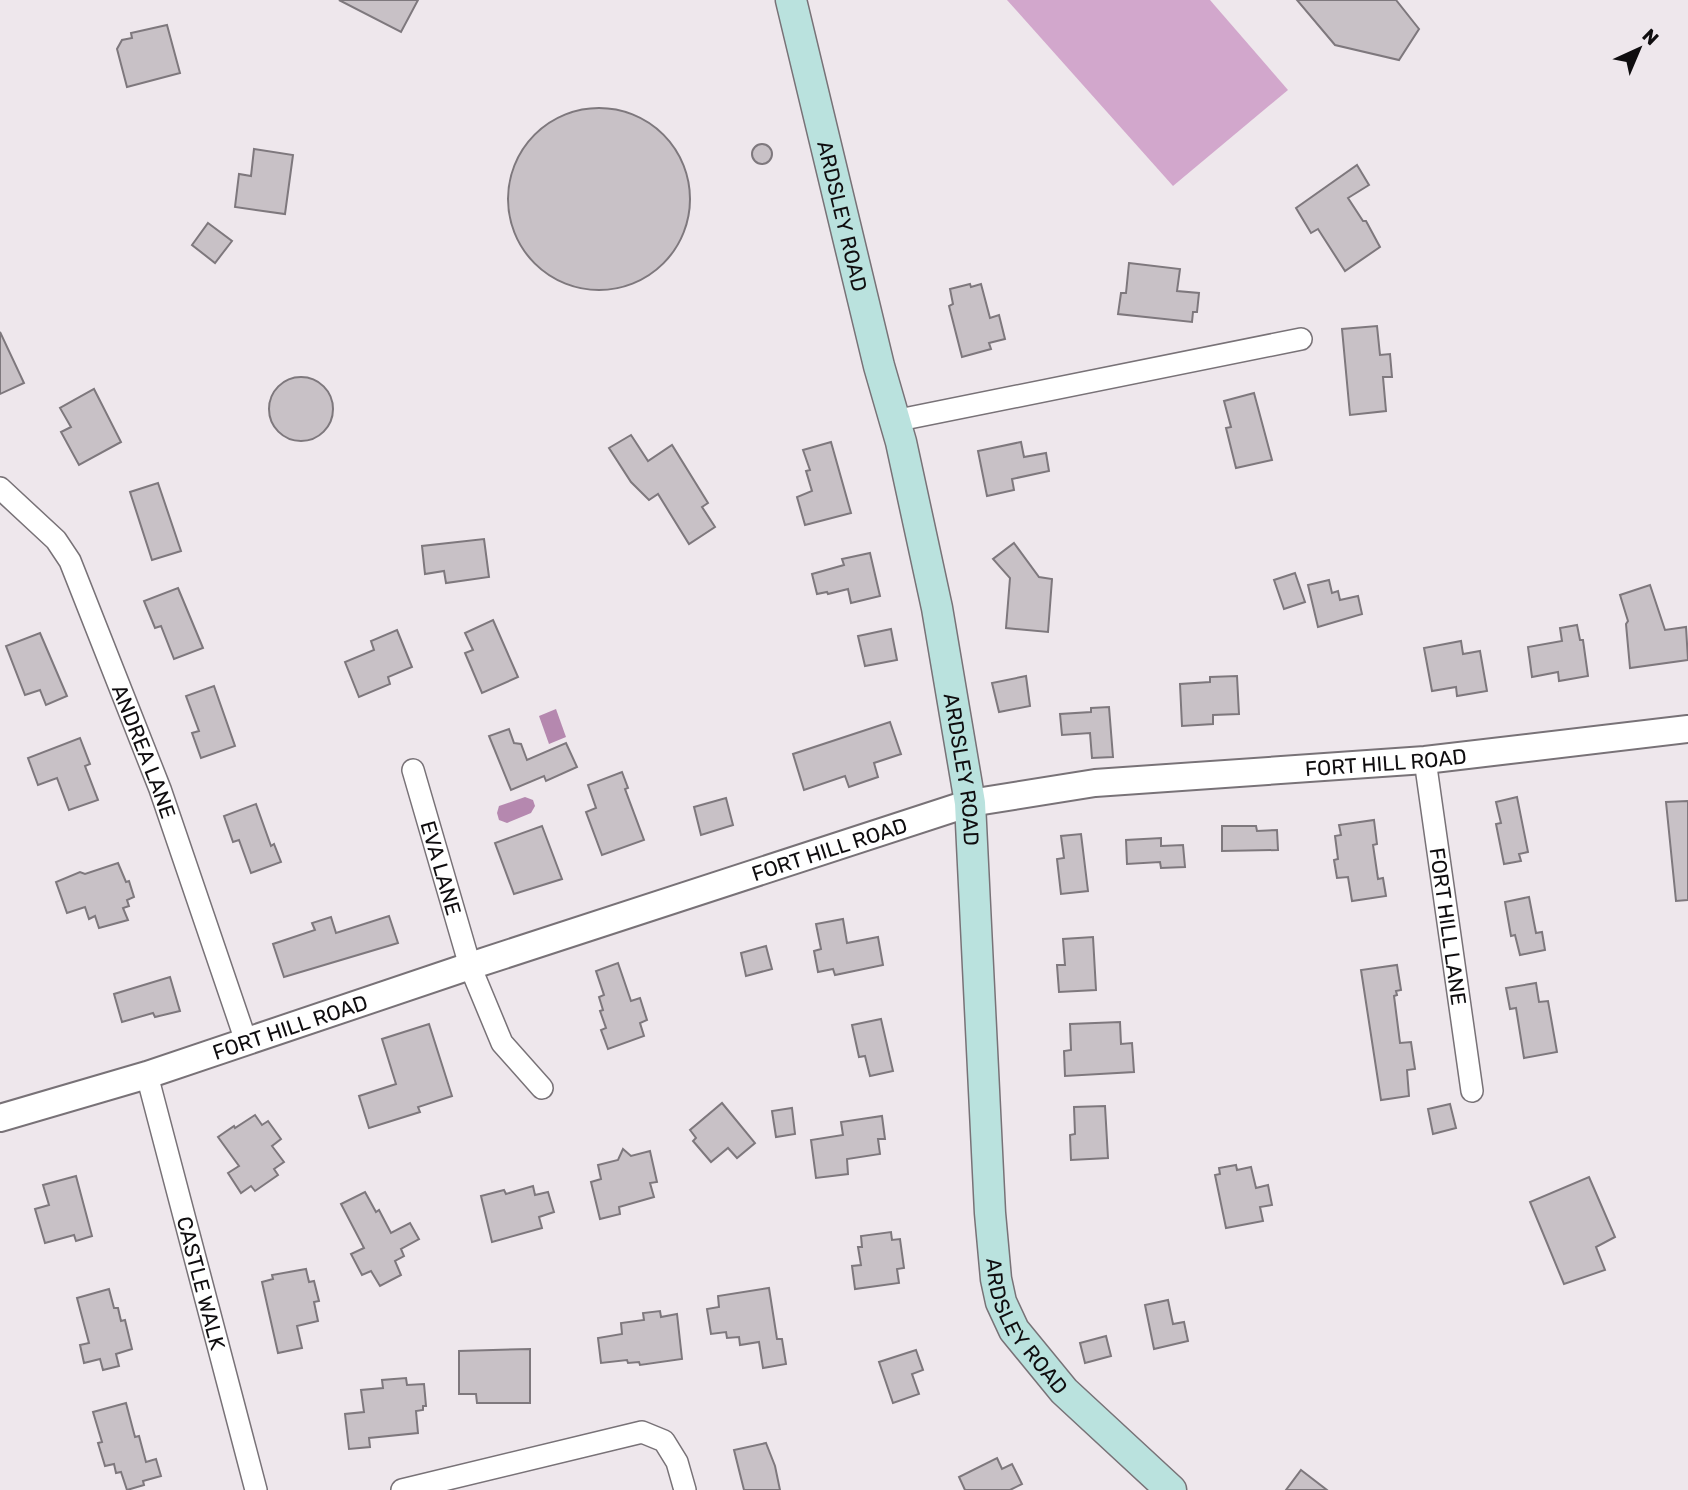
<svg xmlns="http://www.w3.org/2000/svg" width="1688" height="1490" viewBox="0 0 1688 1490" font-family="Rubik,sans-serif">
	<rect width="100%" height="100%" fill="#eee7ec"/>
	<!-- green -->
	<path fill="#d2a7cc" d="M1007 0H1210L1288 90 1173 186Z"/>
	<!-- water -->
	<g fill="#b588af">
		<path d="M556 709 566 737 549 744 539 716Z"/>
		<path d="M525 797 533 800 535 806 531 813 507 823 499 820 497 813 499 806Z"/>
	</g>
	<!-- building -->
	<g fill="#c8c1c6" stroke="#7e787d" stroke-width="2">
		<path d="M339 0H418L401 32Z"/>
		<path d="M1297 0H1396L1419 29 1399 60 1335 45Z"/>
		<path d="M167 25 180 73 127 87 117 49 122 40 132 38 131 33Z"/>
		<circle cx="599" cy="199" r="91"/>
		<circle cx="762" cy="154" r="10"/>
		<path d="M254 149 293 155 285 214 235 207 239 174 251 176Z"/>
		<path d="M1357 165 1369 185 1348 198 1363 221H1366L1380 247 1345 271 1318 229 1311 233 1296 208Z"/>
		<path d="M208 223 232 241 215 263 192 245Z"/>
		<path d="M1129 263 1180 269 1177 291 1199 293 1197 312H1193L1192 322 1118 314 1121 293H1126Z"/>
		<path d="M970 284 971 287 981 284 990 318 999 315 1005 339 989 343 991 349 962 357 949 306 953 304 950 289Z"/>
		<path d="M1377 326 1380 355 1390 354 1392 377H1383L1386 411 1350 415 1342 329Z"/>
		<path d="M0 332 24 383 0 394Z"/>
		<circle cx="301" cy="409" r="32"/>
		<path d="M94 389 121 442 79 465 61 432 71 427 60 408Z"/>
		<path d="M1254 393 1272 460 1236 468 1226 428 1231 427 1224 401Z"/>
		<path d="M631 435 648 461 672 445 708 503 702 507 715 527 689 544 658 494 649 500 631 482 609 448Z"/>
		<path d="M831 442 851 513 805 525 797 497 812 491 806 471 810 470 803 450Z"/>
		<path d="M1021 442 1024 457 1046 453 1049 471 1012 479 1014 490 987 496 978 451Z"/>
		<path d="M158 483 181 551 152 560 130 492Z"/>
		<path d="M484 539 489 577 446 583 444 571 425 574 422 546Z"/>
		<path d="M1014 543 1039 577 1052 579 1048 632 1006 628 1010 578 993 559Z"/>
		<path d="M870 553 880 596 851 603 848 589 828 594 827 592 817 594 812 574 844 565 842 559Z"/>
		<path d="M1295 573 1305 602 1284 609 1274 580Z"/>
		<path d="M1329 580 1332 593 1338 591 1340 600 1358 596 1362 614 1318 627 1308 585Z"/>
		<path d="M1650 585 1665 630 1686 627 1688 660 1630 668 1626 624 1628 621 1620 595Z"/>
		<path d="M178 588 203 648 174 659 161 626 155 628 144 601Z"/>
		<path d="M493 620 518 677 482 693 465 653 473 650 465 633Z"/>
		<path d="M1577 625 1580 640H1583L1588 676 1559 681 1558 672 1532 677 1528 647 1562 641 1560 628Z"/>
		<path d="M891 629 897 660 865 666 858 636Z"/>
		<path d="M397 630 412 667 388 677 390 684 359 697 345 662 374 650 371 641Z"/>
		<path d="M40 633 67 696 46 705 40 690 25 695 6 646Z"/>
		<path d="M1461 641 1463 654 1480 651 1487 691 1457 696 1456 687 1432 691 1424 648Z"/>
		<path d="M1026 676 1030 706 999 712 992 683Z"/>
		<path d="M1237 676 1239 714 1213 715V724L1182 726 1180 684 1210 682V677Z"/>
		<path d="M214 686 235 746 201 758 192 733 199 731 186 696Z"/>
		<path d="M1109 707 1113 757 1092 758 1090 733 1062 735 1060 714 1091 712V708Z"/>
		<path d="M890 722 901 754 874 763 878 777 849 787 845 776 804 790 793 754Z"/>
		<path d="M509 729 514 743 521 744 527 760 566 743 577 767 546 781 544 776 511 790 489 736Z"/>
		<path d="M80 738 90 764 85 766 98 800 69 810 57 778 38 785 28 758Z"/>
		<path d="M622 772 628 788 625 789 644 840 602 855 586 812 596 808 588 785Z"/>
		<path d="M1517 797 1528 852 1519 854 1521 861 1504 864 1496 824 1501 823 1496 802Z"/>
		<path d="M726 798 733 825 701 835 694 807Z"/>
		<path d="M1688 801V900L1676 901 1666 802Z"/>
		<path d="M256 804 271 846 274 844 281 862 251 873 239 840 233 842 224 816Z"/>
		<path d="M1374 820 1377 844 1373 845 1378 879 1383 878 1386 896 1352 901 1348 877 1337 878 1334 860 1338 859 1335 836 1341 835 1339 825Z"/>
		<path d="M542 826 562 879 514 894 495 843Z"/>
		<path d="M1222 826H1256L1257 831 1277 830 1278 850 1222 851Z"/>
		<path d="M1081 834 1088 891 1061 894 1057 859 1064 858 1061 836Z"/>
		<path d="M1161 838V846L1183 845 1185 867 1161 868 1160 862 1127 864 1126 840Z"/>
		<path d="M118 863 126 882 129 881 134 897 127 900 129 906 123 908 128 920 99 928 95 916 89 919 85 907 67 913 56 882 80 872 85 874Z"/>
		<path d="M1529 897 1536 933 1542 932 1545 950 1520 955 1515 935 1511 936 1505 902Z"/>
		<path d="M389 916 398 943 284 977 273 944 315 930 312 923 331 917 336 933Z"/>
		<path d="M843 919 847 943 878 937 883 965 835 975 833 969 818 972 814 951 821 949 816 924Z"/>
		<path d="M1093 937 1096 990 1059 992 1057 965H1065L1063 939Z"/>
		<path d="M766 946 772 969 746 976 741 953Z"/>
		<path d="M618 963 631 1001 640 998 647 1020 640 1023 644 1036 608 1049 601 1030 606 1028 600 1011 603 1010 599 997 604 995 596 971Z"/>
		<path d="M1397 965 1401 990 1396 991 1397 995 1394 996 1400 1043 1411 1042 1415 1069 1407 1070 1409 1096 1381 1100 1361 970Z"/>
		<path d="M170 977 180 1011 155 1017 153 1013 122 1022 114 994Z"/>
		<path d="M1536 983 1539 1002 1548 1001 1557 1052 1524 1058 1516 1008 1510 1009 1506 988Z"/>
		<path d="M881 1019 893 1071 870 1076 865 1056 859 1057 852 1025Z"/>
		<path d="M1120 1022 1121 1044 1132 1043 1134 1072 1065 1076 1064 1051 1071 1050 1070 1024Z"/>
		<path d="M429 1024 452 1096 418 1107 420 1112 369 1128 359 1096 396 1084 382 1039Z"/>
		<path d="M722 1103 755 1143 737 1158 728 1148 711 1162 693 1141 696 1138 690 1130Z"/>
		<path d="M1450 1104 1456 1128 1433 1134 1428 1109Z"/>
		<path d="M1105 1106 1108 1158 1071 1160 1070 1135 1075 1134 1074 1107Z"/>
		<path d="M792 1108 795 1134 776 1137 772 1111Z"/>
		<path d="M255 1115 262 1125 268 1121 281 1139 272 1146 284 1162 274 1169 278 1175 255 1191 251 1186 241 1193 228 1173 239 1166 218 1137 234 1126 235 1128Z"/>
		<path d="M882 1116 885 1139H878L880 1154 847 1159 848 1174 816 1178 811 1140 843 1135 841 1122Z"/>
		<path d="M623 1149 631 1156 650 1151 657 1182 650 1183 654 1197 619 1207 620 1214 600 1219 591 1182 601 1179 598 1165 618 1160Z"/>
		<path d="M1236 1165 1237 1170 1251 1167 1256 1188 1268 1185 1272 1205 1260 1207 1263 1221 1226 1228 1215 1175 1220 1174 1219 1168Z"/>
		<path d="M76 1176 92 1236 76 1241 74 1235 45 1243 35 1209 49 1205 43 1185Z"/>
		<path d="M1589 1177 1615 1237 1596 1247 1605 1270 1564 1284 1530 1202Z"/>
		<path d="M533 1186 535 1195 548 1192 554 1212 539 1217 542 1228 492 1242 481 1196 504 1190 506 1194Z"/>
		<path d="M365 1192 376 1212 379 1210 391 1233 410 1223 419 1239 401 1249 404 1256 395 1261 401 1275 380 1286 371 1271 362 1275 351 1254 364 1248 341 1204Z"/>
		<path d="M891 1232 892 1240 900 1239 904 1268 897 1269 899 1283 855 1289 852 1266 861 1265 858 1247H862L861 1236Z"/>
		<path d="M306 1269 309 1282 314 1281 319 1301 314 1302 318 1321 297 1326 302 1348 278 1353 262 1282 273 1279 272 1275Z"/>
		<path d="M769 1288 777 1339H782L786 1364 763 1368 759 1342 740 1345 739 1337 727 1338 726 1332 711 1334 707 1309 719 1307 718 1296Z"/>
		<path d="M109 1289 114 1308H118L121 1321 125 1320 132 1349 116 1354 119 1366 103 1370 100 1359 84 1363 80 1345 89 1343 77 1298Z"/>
		<path d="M1168 1300 1173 1324 1184 1322 1188 1341 1154 1349 1145 1305Z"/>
		<path d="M660 1311 661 1317 677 1314 682 1359 640 1365 639 1362 628 1363 627 1360 601 1363 598 1338 622 1334 621 1323 644 1320 643 1313Z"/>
		<path d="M1106 1336 1111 1356 1085 1363 1080 1343Z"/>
		<path d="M530 1349V1403H477L476 1394H459V1351Z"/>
		<path d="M916 1350 923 1370 912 1374 919 1394 893 1403 879 1362Z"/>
		<path d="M406 1378 407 1385 424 1384 426 1406H423V1410L416 1411 418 1433 369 1438 370 1447 349 1449 345 1414 364 1412 361 1390 383 1388 382 1380Z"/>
		<path d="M126 1403 135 1437 139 1436 146 1462 156 1459 161 1476 143 1481 144 1485 127 1490 121 1472 116 1473 114 1464 105 1466 98 1443 102 1442 93 1412Z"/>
		<path d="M766 1443 775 1466 780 1490H744L734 1450Z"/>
		<path d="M997 1458 1002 1469 1012 1464 1022 1484 1010 1490H965L959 1477Z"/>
		<path d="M1301 1470 1327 1490H1286Z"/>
	</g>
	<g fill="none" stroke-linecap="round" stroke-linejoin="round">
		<defs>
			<g id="minor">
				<path d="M894 421 1301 339"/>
				<path id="s1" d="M0 488 56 540 70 561 160 789 246 1041"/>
				<path id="s2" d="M1425 760 1472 1091"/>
				<path id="s3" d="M413 770 470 966 502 1043 542 1088"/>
				<path id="s4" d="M147 1075 256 1490"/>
				<path d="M402 1490 642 1432 664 1441 677 1462 685 1490"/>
			</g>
			<g id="tertiary">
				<path id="s5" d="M0 1118 147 1075 470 966 970 803 1095 783 1425 760 1688 729"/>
			</g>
			<g id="secondary">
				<path id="s6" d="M791 0 879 366 901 442 937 608 970 803 990 1213 996 1279 1001 1302 1014 1330 1064 1391 1171 1490"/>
			</g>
		</defs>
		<!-- minor casing -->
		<use href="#minor" stroke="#787277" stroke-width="24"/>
		<!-- tertiary casing -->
		<use href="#tertiary" stroke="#787277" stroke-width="30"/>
		<!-- secondary casing -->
		<use href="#secondary" stroke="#787277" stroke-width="33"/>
		<!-- minor -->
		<use href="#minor" stroke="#fff" stroke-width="21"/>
		<!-- tertiary -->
		<use href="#tertiary" stroke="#fff" stroke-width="26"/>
		<!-- secondary -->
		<use href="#secondary" stroke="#bae2de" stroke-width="30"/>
	</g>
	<g text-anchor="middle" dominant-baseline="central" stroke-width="5" stroke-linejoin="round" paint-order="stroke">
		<!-- street labels -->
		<g font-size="21" fill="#0f0d0f" stroke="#eee7ec">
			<text stroke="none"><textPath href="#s6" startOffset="222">ARDSLEY ROAD</textPath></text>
			<text stroke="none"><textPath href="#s1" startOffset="306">ANDREA LANE</textPath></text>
			<text stroke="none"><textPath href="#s5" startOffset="1438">FORT HILL ROAD</textPath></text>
			<text stroke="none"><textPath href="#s6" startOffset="789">ARDSLEY ROAD</textPath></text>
			<text stroke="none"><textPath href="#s5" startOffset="872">FORT HILL ROAD</textPath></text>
			<text stroke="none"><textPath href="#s3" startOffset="102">EVA LANE</textPath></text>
			<text stroke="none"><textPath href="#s2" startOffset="168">FORT HILL LANE</textPath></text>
			<text stroke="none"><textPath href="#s5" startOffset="304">FORT HILL ROAD</textPath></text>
			<text stroke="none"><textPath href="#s4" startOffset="215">CASTLE WALK</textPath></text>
			<text stroke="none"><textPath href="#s6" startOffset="1356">ARDSLEY ROAD</textPath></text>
		</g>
	</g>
	<!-- north arrow -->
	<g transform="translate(1639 49) rotate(44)" stroke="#eee7ec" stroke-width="5" paint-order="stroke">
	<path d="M0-5L12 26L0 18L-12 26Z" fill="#0f0d0f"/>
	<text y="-10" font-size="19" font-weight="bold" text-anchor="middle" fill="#0f0d0f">N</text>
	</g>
</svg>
